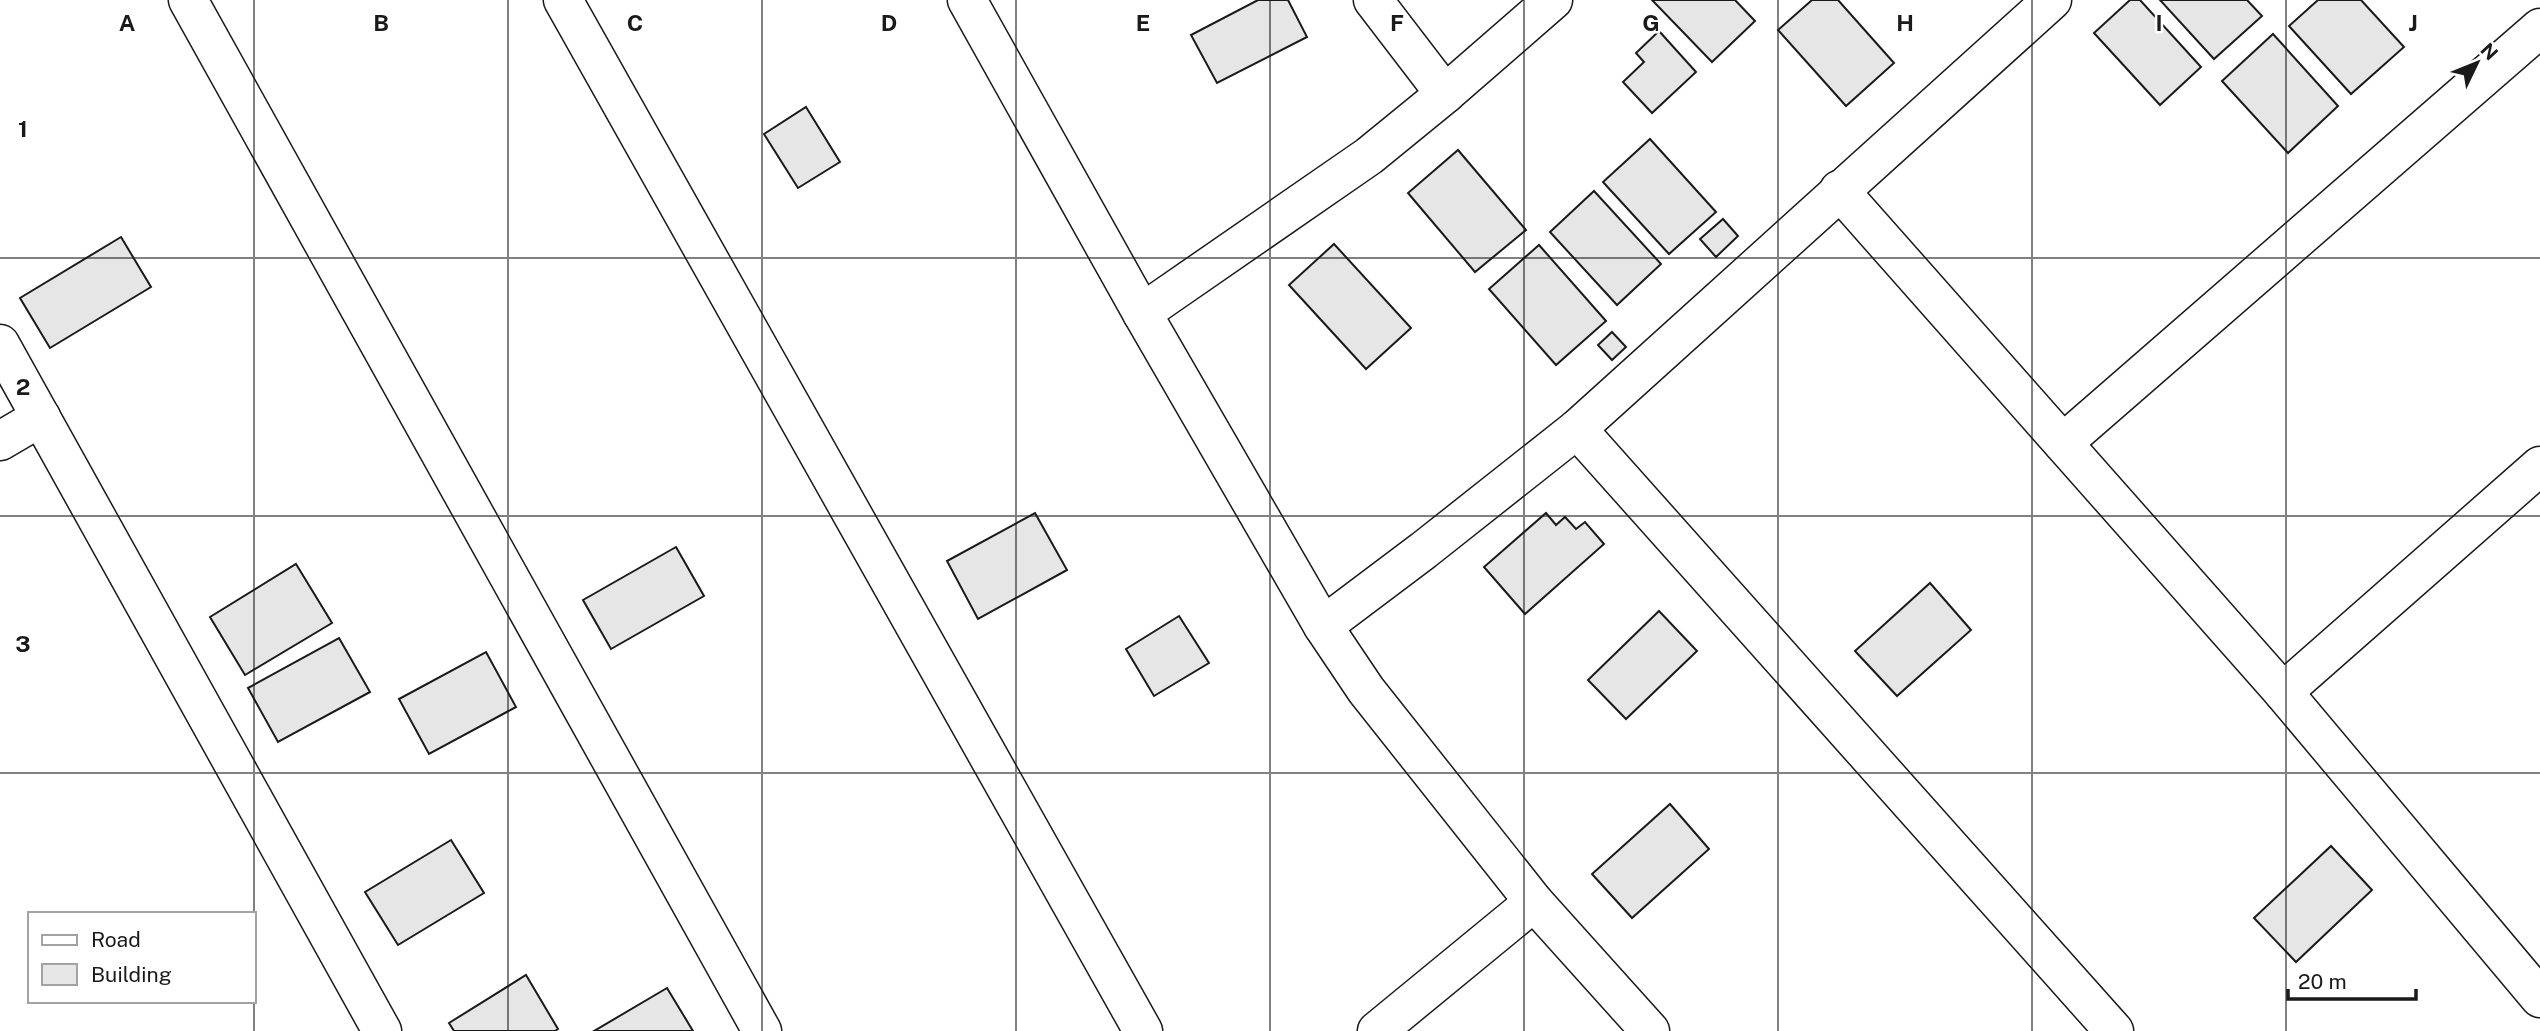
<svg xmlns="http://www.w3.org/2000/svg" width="2540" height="1031" viewBox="0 0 2540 1031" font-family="'Public Sans',sans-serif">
	<rect width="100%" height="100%" fill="#fff"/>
	<!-- building -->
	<g fill="#e6e6e6" stroke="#1a1a1a" stroke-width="2">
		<path d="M1258 0H1288L1307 37 1217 83 1191 35Z"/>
		<path d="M1652 0H1735L1755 21 1712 62Z"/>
		<path d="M1812 0H1838L1894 63 1846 106 1778 30Z"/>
		<path d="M2130 0H2140L2201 67 2160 105 2094 33Z"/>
		<path d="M2160 0H2247L2262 16 2214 59Z"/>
		<path d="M2318 0H2361L2404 47 2351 94 2289 26Z"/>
		<path d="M1659 31 1696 72 1652 113 1623 82 1644 62 1636 53Z"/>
		<path d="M2273 34 2338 106 2288 153 2222 81Z"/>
		<path d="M806 107 840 162 798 188 764 134Z"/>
		<path d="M1650 139 1716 212 1669 254 1603 182Z"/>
		<path d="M1458 150 1526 230 1475 272 1408 193Z"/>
		<path d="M1594 191 1661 264 1617 305 1550 232Z"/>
		<path d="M1723 219 1738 236 1716 257 1700 239Z"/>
		<path d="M121 237 151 287 50 348 20 298Z"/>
		<path d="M1334 244 1411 328 1366 369 1289 285Z"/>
		<path d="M1539 245 1606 321 1556 365 1489 289Z"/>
		<path d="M1612 332 1626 347 1612 360 1598 345Z"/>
		<path d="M1035 513 1067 570 978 619 947 561Z"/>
		<path d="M1546 513 1556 525 1565 517 1576 529 1585 522 1604 544 1525 614 1484 567Z"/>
		<path d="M676 547 704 596 611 649 583 600Z"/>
		<path d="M296 564 332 623 245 675 210 617Z"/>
		<path d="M1930 583 1971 630 1897 696 1855 651Z"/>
		<path d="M1659 611 1697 651 1626 719 1588 680Z"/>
		<path d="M1179 616 1209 663 1154 696 1126 649Z"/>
		<path d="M339 638 370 692 278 742 248 688Z"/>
		<path d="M486 652 516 707 429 754 399 699Z"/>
		<path d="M1670 804 1709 849 1632 918 1592 874Z"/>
		<path d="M451 840 484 893 398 945 365 892Z"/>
		<path d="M2331 846 2372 890 2296 962 2254 918Z"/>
		<path d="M526 975 558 1029 555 1031H454L449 1023Z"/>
		<path d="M667 988 693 1031H594Z"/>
	</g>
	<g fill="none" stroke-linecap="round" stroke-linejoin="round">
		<defs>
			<g id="minor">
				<path d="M188 0 762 1031"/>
				<path d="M563 0 1143 1031"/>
				<path d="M967 0 1142 313 1323 626 1366 690 1534 902 1650 1031"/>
				<path d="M1373 0 1445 94"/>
				<path d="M1839 190 2283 692 2540 998"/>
				<path d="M1142 313 1369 156 1445 94 1553 0"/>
				<path d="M0 344 382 1031"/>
				<path d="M1577 429 2114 1031"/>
				<path d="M0 441 41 417"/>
				<path d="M2063 443 2540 28"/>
				<path d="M1323 626 1424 550 1577 429 2052 0"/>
				<path d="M2283 692 2540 466"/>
				<path d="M1377 1031 1534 902"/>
			</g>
		</defs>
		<!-- minor casing -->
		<use href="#minor" stroke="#1a1a1a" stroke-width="41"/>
		<!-- minor -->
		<use href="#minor" stroke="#fff" stroke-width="38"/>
	</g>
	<!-- grid -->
	<path fill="none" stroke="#1a1a1a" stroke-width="2" stroke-opacity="0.55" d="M254 0V1031M508 0V1031M762 0V1031M1016 0V1031M1270 0V1031M1524 0V1031M1778 0V1031M2032 0V1031M2286 0V1031M0 258H2540M0 516H2540M0 773H2540"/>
	<g font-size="23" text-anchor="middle" font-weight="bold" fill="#1a1a1a" stroke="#fff" stroke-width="5" stroke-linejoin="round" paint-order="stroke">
		<text x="127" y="31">A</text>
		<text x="381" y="31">B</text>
		<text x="635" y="31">C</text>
		<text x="889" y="31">D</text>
		<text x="1143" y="31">E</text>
		<text x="1397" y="31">F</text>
		<text x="1651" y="31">G</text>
		<text x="1905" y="31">H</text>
		<text x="2159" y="31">I</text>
		<text x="2413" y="31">J</text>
		<text x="23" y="137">1</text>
		<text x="23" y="395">2</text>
		<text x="23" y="652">3</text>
	</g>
	<!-- legend -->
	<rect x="28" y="912" width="228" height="91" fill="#ffffff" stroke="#a3a3a3" stroke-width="2"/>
	<rect x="42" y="935" width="35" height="10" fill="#ffffff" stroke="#a3a3a3" stroke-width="2"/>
	<text x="91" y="947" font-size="21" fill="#1a1a1a">Road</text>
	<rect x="42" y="964" width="35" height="21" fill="#e6e6e6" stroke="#a3a3a3" stroke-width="2"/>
	<text x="91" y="982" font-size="21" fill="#1a1a1a">Building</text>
	<!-- north arrow -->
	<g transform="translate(2477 63) rotate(47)" stroke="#ffffff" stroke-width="5" paint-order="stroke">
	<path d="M0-5L12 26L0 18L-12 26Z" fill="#1a1a1a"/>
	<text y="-10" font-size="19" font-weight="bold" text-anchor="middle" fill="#1a1a1a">N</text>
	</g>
	<!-- scale -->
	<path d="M2288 989v10h128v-10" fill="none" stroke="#1a1a1a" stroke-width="3.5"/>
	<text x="2298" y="989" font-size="21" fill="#1a1a1a" stroke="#ffffff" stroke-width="5" paint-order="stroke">20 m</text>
</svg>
